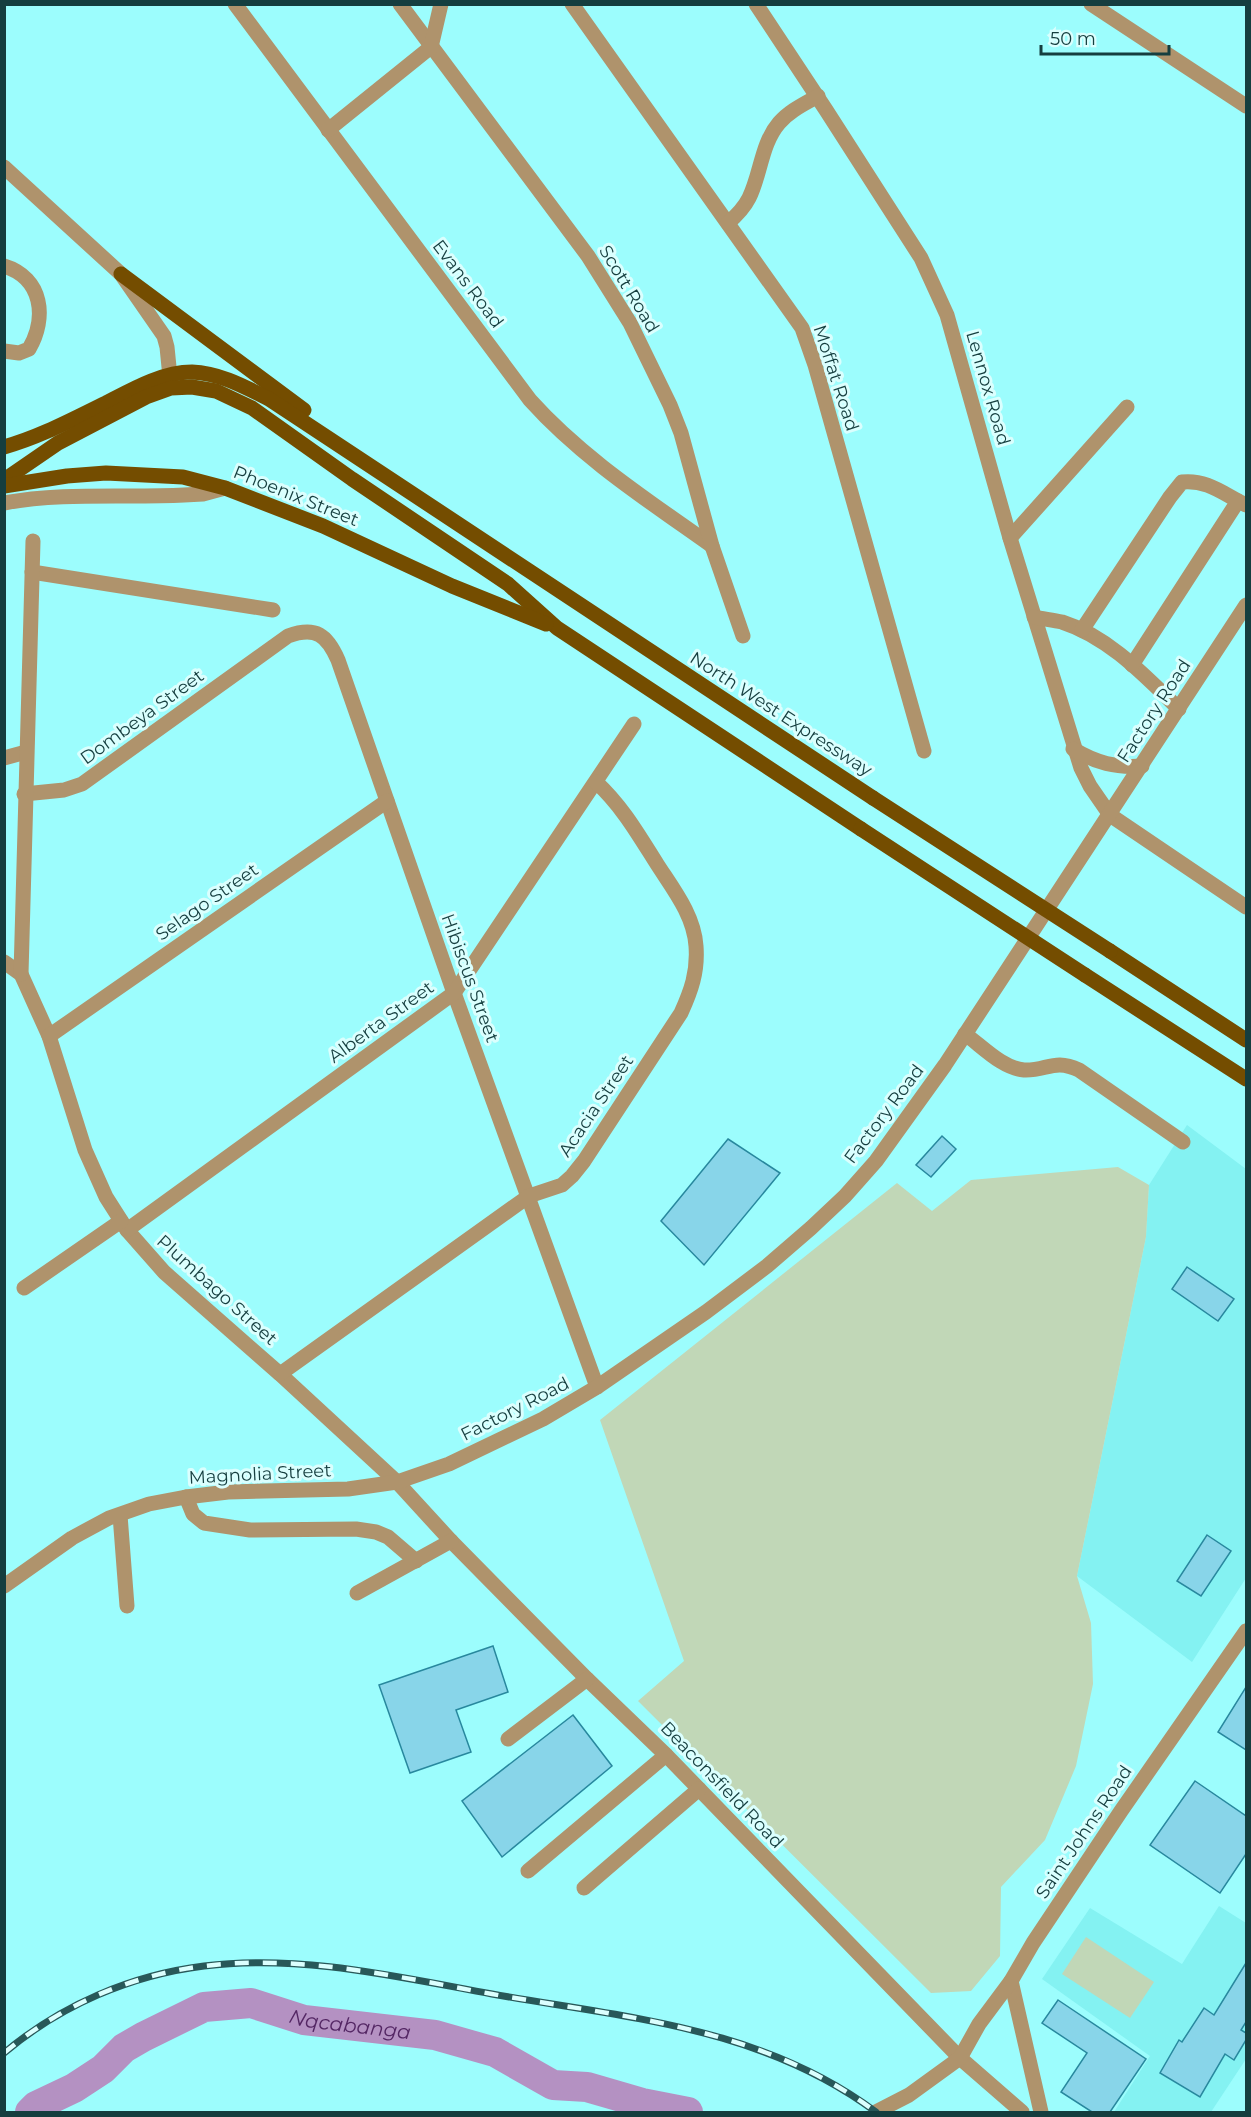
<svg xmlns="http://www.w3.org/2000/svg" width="1251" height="2117" viewBox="0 0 1251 2117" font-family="Montserrat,sans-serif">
	<rect width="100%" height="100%" fill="#9cfdfd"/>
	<!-- built -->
	<g fill="#84f2f2">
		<path d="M1187 1125 1246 1169V1578L1192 1662 1077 1576 1146 1237 1149 1185Z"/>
		<path d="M1219 1906 1246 1923V2059L1211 2112H1114L1150 2056 1042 1979 1090 1908 1182 1964Z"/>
	</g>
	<!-- green -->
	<g fill="#c1d7b7">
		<path d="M1118 1167 1149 1185 1146 1237 1077 1576 1091 1623 1093 1684 1076 1766 1045 1840 1001 1887 1000 1956 971 1991 931 1993 638 1701 684 1661 600 1420 897 1183 932 1211 971 1180Z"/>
		<path d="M1086 1937 1154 1982 1130 2018 1062 1974Z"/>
	</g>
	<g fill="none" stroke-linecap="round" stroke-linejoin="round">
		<!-- river -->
		<path stroke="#b491c2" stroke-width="30" id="s1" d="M30 2112 36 2106 74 2088 103 2069 124 2048 143 2037 204 2007 251 2003 304 2020 435 2035 495 2052 553 2085 587 2087 642 2103 688 2112"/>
	</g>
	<!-- building -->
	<g fill="#88d5e9" stroke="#28889e" stroke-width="1.5">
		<path d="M942 1136 956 1149 931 1177 916 1165Z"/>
		<path d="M728 1139 780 1173 704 1265 661 1221Z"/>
		<path d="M1187 1267 1234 1299 1218 1321 1172 1289Z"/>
		<path d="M1207 1535 1231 1551 1201 1596 1177 1581Z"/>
		<path d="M493 1646 508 1692 456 1710 471 1752 410 1773 379 1685Z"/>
		<path d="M1246 1687V1750L1218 1732Z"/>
		<path d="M573 1715 612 1766 502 1857 462 1801Z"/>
		<path d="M1195 1781 1246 1816V1854L1220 1893 1150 1845Z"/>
		<path d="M1246 1963V2022L1241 2030 1246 2033V2040L1234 2060 1225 2054 1200 2097 1160 2073 1179 2040 1182 2042 1204 2008 1214 2015Z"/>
		<path d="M1058 2000 1146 2059 1110 2112H1092L1061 2092 1087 2053 1042 2023Z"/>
	</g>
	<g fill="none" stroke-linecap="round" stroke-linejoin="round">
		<!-- minor -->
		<g stroke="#af936c" stroke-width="15">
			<path d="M235 4 530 400C582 458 649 501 712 546"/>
			<path d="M400 4 588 256 630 323 670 405 681 433 712 546 743 636"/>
			<path d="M572 4 802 328 815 365 924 751"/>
			<path d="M756 4 826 110 921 258 947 315 1010 538 1081 768 1090 786 1110 815 1246 907"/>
			<path d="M1091 4 1246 106"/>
			<path d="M328 130 431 47 441 4"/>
			<path d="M4 167 121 274 164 336 167 347 171 387"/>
			<path d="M728 223C736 216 744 208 749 198 761 174 761 144 779 123 789 111 804 104 818 96"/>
			<path d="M4 266C43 278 47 318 29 349L19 353 4 351"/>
			<path d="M4 503C64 492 124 498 184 495L203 494 225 488"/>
			<path d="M1010 538 1127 407"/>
			<path d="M32 572 273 610"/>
			<path d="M1034 617C1044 619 1053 620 1062 622 1109 637 1145 676 1179 709"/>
			<path d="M1082 630 1170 497 1182 482C1207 479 1225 495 1246 505"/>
			<path d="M1132 665 1238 501"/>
			<path d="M1073 749C1096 763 1116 768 1142 766"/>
			<path d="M4 758 26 752"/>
			<path d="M24 794 64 790 82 784 288 636C316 626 327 635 338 660L454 993 597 1387"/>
			<path d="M4 962 21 974 49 1036 85 1150 106 1197 127 1230 164 1272 280 1374 397 1482 451 1541 587 1679 666 1755 960 2058 1022 2112"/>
			<path d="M21 974 33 541"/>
			<path d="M965 1034C983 1047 1002 1068 1024 1070 1047 1071 1054 1058 1079 1070L1183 1142"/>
			<path d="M49 1036 387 801"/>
			<path d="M127 1230 454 993 634 724"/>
			<path d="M24 1288 121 1221"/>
			<path d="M280 1374 529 1196 562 1185 572 1176 584 1161 681 1013C691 991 698 972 696 946 694 915 673 889 657 864 638 834 622 806 596 782"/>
			<path d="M186 1497 193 1514 204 1523 250 1530 356 1529 376 1532 388 1537 416 1561"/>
			<path d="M120 1515 127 1606"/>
			<path d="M4 1586 72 1538 109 1518 149 1504 186 1497 228 1492 348 1489 397 1482 449 1464 543 1419 597 1387 706 1312 767 1266 811 1228 845 1196 876 1161 945 1065 1246 605"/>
			<path d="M357 1593 451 1541"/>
			<path d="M508 1739 587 1679"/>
			<path d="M528 1871 666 1755"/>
			<path d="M584 1888 699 1789"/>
			<path d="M1011 1981 1041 2112"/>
			<path d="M876 2112 909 2095 960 2058 979 2024 1011 1981 1033 1943 1121 1811 1246 1631"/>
		</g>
		<!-- major -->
		<g stroke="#744d00" stroke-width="15">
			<path d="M121 274 304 410"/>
			<path d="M4 447C40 437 73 419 106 403 131 390 162 372 192 372 220 373 245 387 269 399L873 798"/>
			<path d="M4 480 58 443 146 397 171 388 192 387 216 391 252 408 352 479 508 584 557 628 861 829"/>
			<path d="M4 486 67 476 106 473 183 477 225 488 323 526 452 586 546 624"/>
			<path d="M1110 951 1246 1040"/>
			<path d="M1085 975 1246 1079"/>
		</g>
		<defs>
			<path id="rail" d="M4 2053C61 2005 131 1975 204 1966 301 1954 398 1977 492 1994 628 2018 762 2027 876 2112"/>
		</defs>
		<!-- rail casing -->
		<use href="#rail" stroke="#285859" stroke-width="7"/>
		<!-- rail -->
		<use href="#rail" stroke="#dbfffe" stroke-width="4.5" stroke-dasharray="14" stroke-linecap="butt"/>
		<!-- major-bridge -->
		<g stroke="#744d00" stroke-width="15">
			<path d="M873 798 1110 951"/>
			<path d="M861 829 1085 975"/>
		</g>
	</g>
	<g text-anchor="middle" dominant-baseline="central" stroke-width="6" stroke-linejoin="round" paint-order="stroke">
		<!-- street labels -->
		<g font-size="18" fill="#153e3f" stroke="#dbfffe">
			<text transform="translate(468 284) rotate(53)">Evans Road</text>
			<text transform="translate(629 289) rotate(59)">Scott Road</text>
			<text transform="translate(836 378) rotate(72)">Moffat Road</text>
			<text transform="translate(988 388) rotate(74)">Lennox Road</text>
			<text transform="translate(296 496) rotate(22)">Phoenix Street</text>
			<text transform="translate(1154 711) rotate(-57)">Factory Road</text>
			<text transform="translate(781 714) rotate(33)">North West Expressway</text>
			<text transform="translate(142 717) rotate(-36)">Dombeya Street</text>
			<text transform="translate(207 902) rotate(-35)">Selago Street</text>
			<text transform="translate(470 978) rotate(70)">Hibiscus Street</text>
			<text transform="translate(381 1022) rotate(-36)">Alberta Street</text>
			<text transform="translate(596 1106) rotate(-56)">Acacia Street</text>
			<text transform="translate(884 1114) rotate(-53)">Factory Road</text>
			<text transform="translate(217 1290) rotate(42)">Plumbago Street</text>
			<text transform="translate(515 1409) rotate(-27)">Factory Road</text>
			<text transform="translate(260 1474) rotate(-3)">Magnolia Street</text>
			<text transform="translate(722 1785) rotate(46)">Beaconsfield Road</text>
			<text transform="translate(1084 1832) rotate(-56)">Saint Johns Road</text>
		</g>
		<!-- water labels -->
		<g font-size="20" font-style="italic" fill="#542764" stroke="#dbfffe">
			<text stroke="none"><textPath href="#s1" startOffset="354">Nqcabanga</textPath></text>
		</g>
	</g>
	<!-- border -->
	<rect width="1251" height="2117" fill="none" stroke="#153e3f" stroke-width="12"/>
	<!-- scale -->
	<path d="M1041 45v9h128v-9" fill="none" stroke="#153e3f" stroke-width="3"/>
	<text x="1050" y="45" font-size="18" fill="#153e3f" stroke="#dbfffe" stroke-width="4.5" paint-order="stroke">50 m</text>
</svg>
